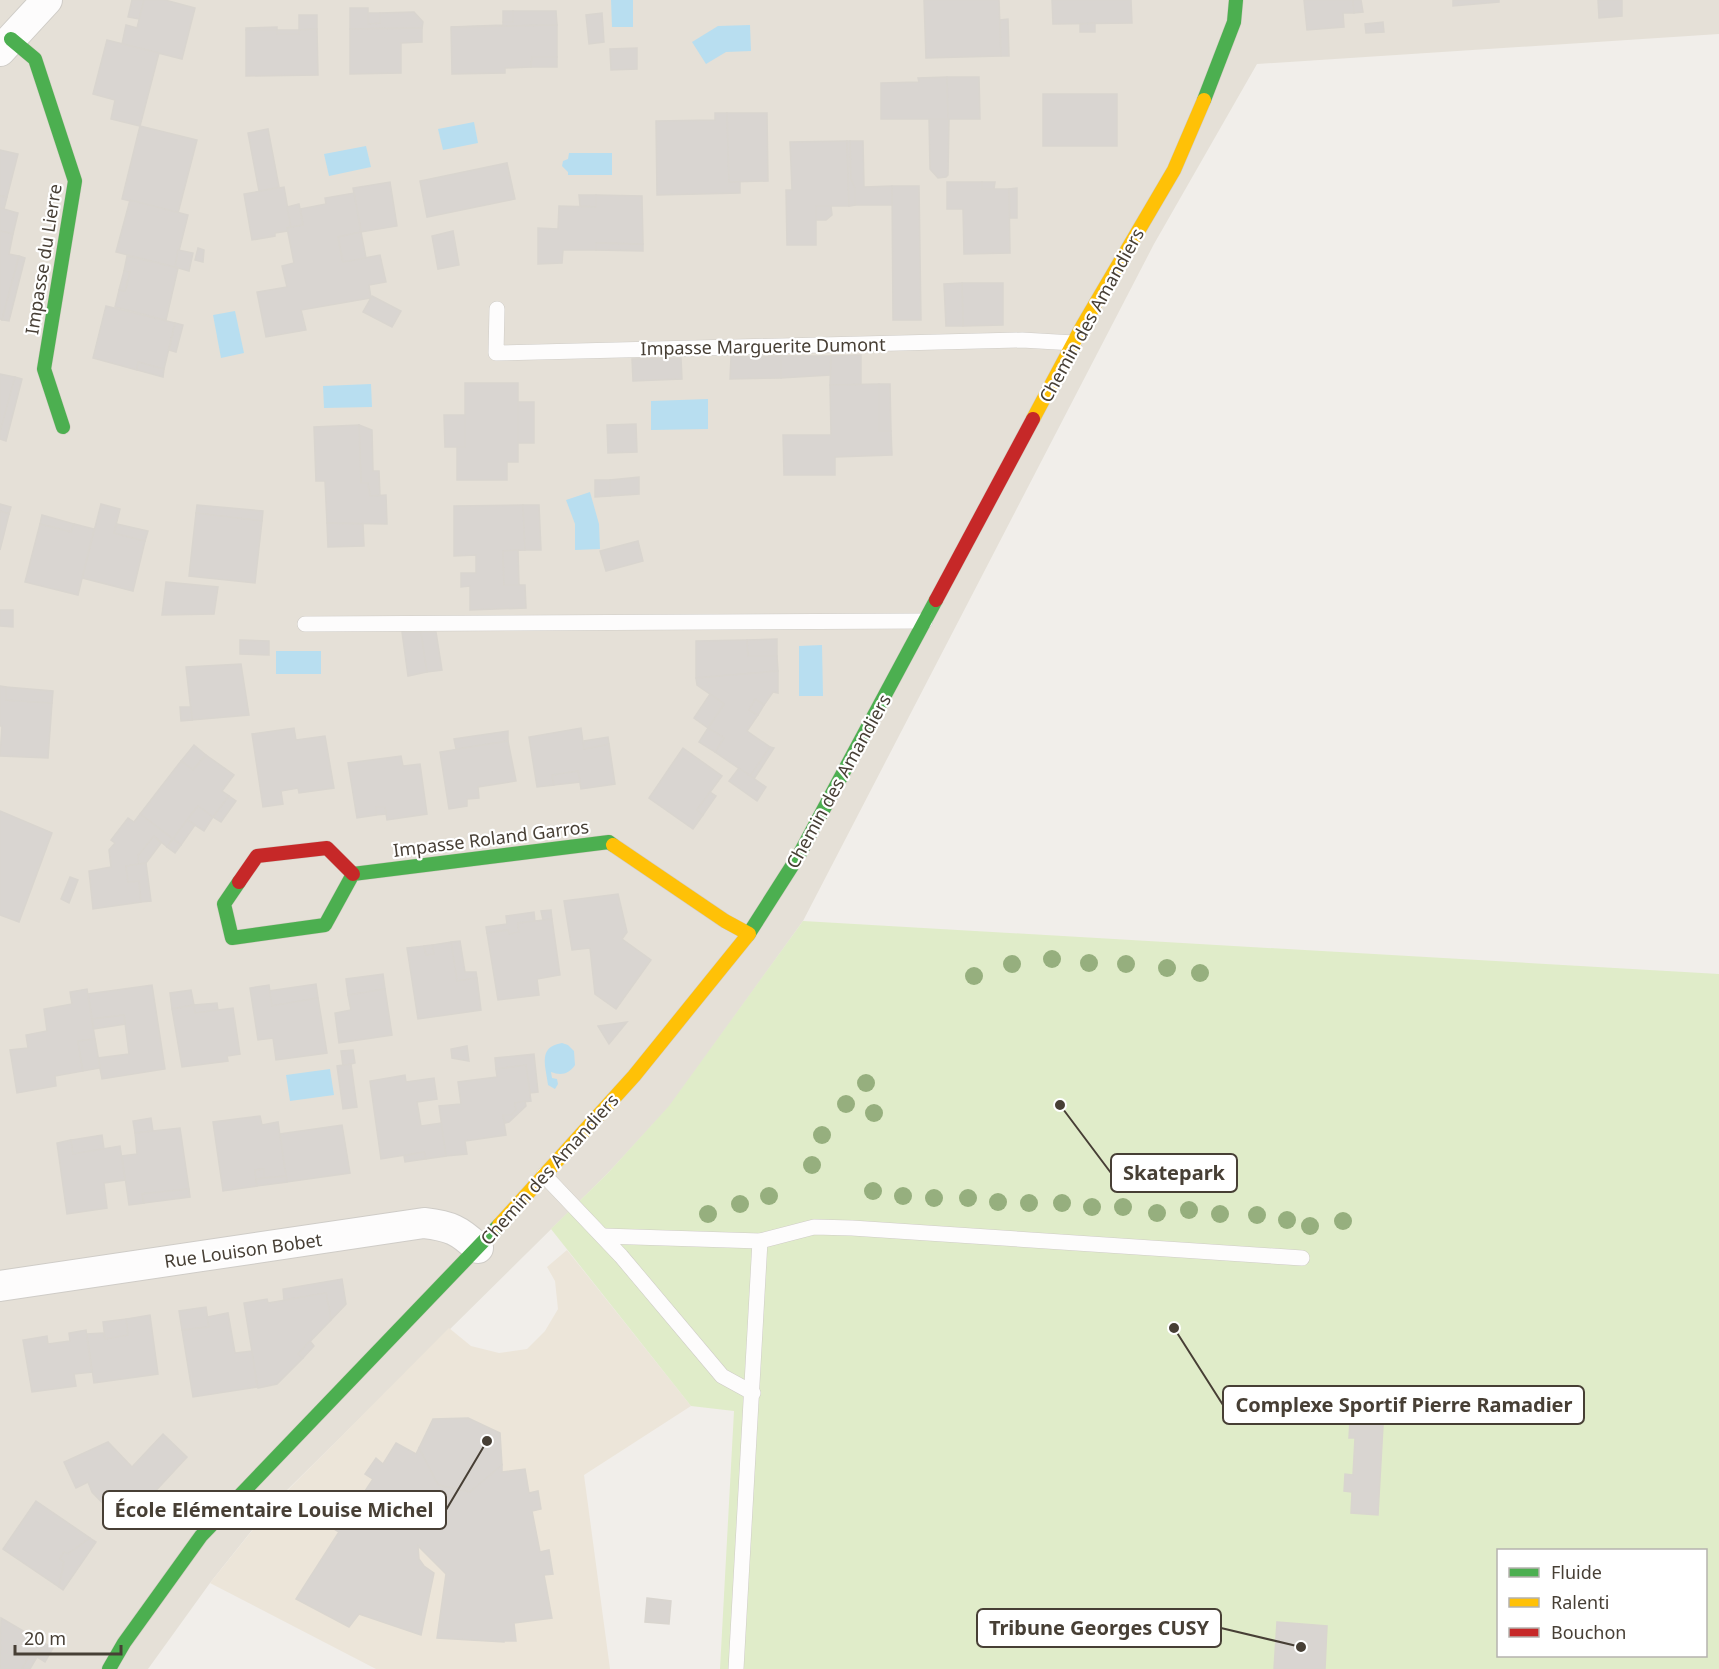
<svg xmlns="http://www.w3.org/2000/svg" width="1719" height="1669" viewBox="0 0 1719 1669" font-family="'Noto Sans',sans-serif">
	<rect width="100%" height="100%" fill="#f1eeea"/>
	<!-- residential -->
	<path fill="#e5e0d7" d="M0 0H1719V34L1257 64 1154 244 803 921 670 1106 608 1173 272 1505 210 1583 148 1669H0Z"/>
	<!-- education -->
	<path fill="#ece5d9" d="M567 1250 691 1406 584 1475 610 1669H376L210 1583 272 1506 449 1328 471 1346 499 1353 527 1349 545 1331 558 1309 555 1281 547 1267Z"/>
	<!-- green -->
	<path fill="#e0ecc9" fill-rule="evenodd" d="M803 921 1719 974V1669H720L734 1411 691 1406 551 1229 608 1173 669 1106ZM1498 1550H1706V1656H1498Z"/>
	<!-- water -->
	<g fill="#b8def0">
		<path d="M611 0H633V27H612Z"/>
		<path d="M750 25 751 51 726 52 706 64 692 42 718 26Z"/>
		<path d="M474 122 478 143 443 150 438 129Z"/>
		<path d="M366 146 371 167 329 176 324 154Z"/>
		<path d="M569 153H612V175H568V172L562 166 563 161 568 159Z"/>
		<path d="M235 311 244 353 221 358 213 315Z"/>
		<path d="M371 384 372 407 324 408 323 386Z"/>
		<path d="M708 399V429L651 430V401Z"/>
		<path d="M590 492 599 524 600 549 575 550V524L566 500Z"/>
		<path d="M822 645 823 696H799V646Z"/>
		<rect x="276" y="651" width="45" height="23"/>
		<path d="M562 1043 568 1045 574 1051 575 1065C569 1074 561 1076 551 1072L552 1078 557 1079 558 1084 555 1089 548 1085C546 1066 537 1047 562 1043Z"/>
		<path d="M330 1069 334 1095 290 1101 286 1075Z"/>
	</g>
	<!-- building -->
	<g fill="#d9d5d1" stroke="#d9d5cf" stroke-width="1.5">
		<path d="M132 0H144L139 19 128 17Z"/>
		<path d="M144 0H165L195 8 182 59 122 44 126 25 137 28Z"/>
		<path d="M924 0H999L1001 56 926 58Z"/>
		<path d="M1052 0H1131L1132 23 1053 24Z"/>
		<path d="M1304 0H1353L1354 13H1343L1344 27 1307 30Z"/>
		<path d="M1353 0H1361L1363 12 1354 13Z"/>
		<path d="M1453 0H1499V2L1453 6Z"/>
		<path d="M1598 0H1622V16L1599 18Z"/>
		<path d="M350 8H368V24L380 23V13L414 12 423 22 422 28 350 29Z"/>
		<rect x="503" y="11" width="10" height="11"/>
		<path d="M513 11H556L557 25 451 27 503 25V22H513Z"/>
		<path d="M368 13H380V23L368 24Z"/>
		<path d="M602 13 604 42 589 44 586 15Z"/>
		<path d="M299 15H317V29L299 30Z"/>
		<path d="M1008 19 1009 56H1001L1000 20Z"/>
		<path d="M1383 22 1384 32 1366 33 1365 24Z"/>
		<path d="M1095 23V32H1080V24Z"/>
		<path d="M557 25V57H532L531 67 505 68V73L452 74 451 27Z"/>
		<path d="M277 27V30H246V28Z"/>
		<path d="M422 28V42L401 43V73L350 74V29Z"/>
		<path d="M317 29 318 75 246 76V30H277V34H299V30Z"/>
		<rect x="277" y="30" width="22" height="4"/>
		<path d="M107 40 159 53 140 126 111 119 115 100 93 94Z"/>
		<path d="M637 48V69L611 70 610 49Z"/>
		<path d="M532 57H557V67H531Z"/>
		<path d="M947 77 949 119H881V83L919 82 918 78Z"/>
		<path d="M947 77H979L980 119H948Z"/>
		<rect x="1043" y="94" width="74" height="52"/>
		<path d="M715 113H727L729 182 740 181V193L657 195 656 121 715 120Z"/>
		<path d="M727 113H767L768 181 729 182Z"/>
		<path d="M929 119H949L948 175 946 177 938 178 930 169Z"/>
		<path d="M140 126 197 140 178 213 122 199Z"/>
		<path d="M268 129 279 187 259 191 248 133Z"/>
		<path d="M847 141 849 206H816V245H787L786 190H792L790 142Z"/>
		<path d="M847 141H850L851 179 855 188V205L849 206Z"/>
		<path d="M850 141H863L864 187 892 186V205H855V188L851 179Z"/>
		<path d="M0 150 18 154 7 197 0 196Z"/>
		<path d="M507 163 515 199 427 217 420 181Z"/>
		<path d="M390 182 397 226 361 232 353 188Z"/>
		<path d="M947 182H982V189H1009L1010 253 964 254 963 209H947Z"/>
		<path d="M982 182H995L994 189H982Z"/>
		<path d="M892 186H919L921 320H893Z"/>
		<path d="M284 187 291 227 287 228V231L275 233V236L252 240 244 194Z"/>
		<path d="M1017 188V218H1010L1009 189Z"/>
		<path d="M354 193 361 232 338 237 343 262 380 255 386 282 369 285 371 298 301 310 306 330 266 337 257 292 287 287 282 266 294 263 287 228 303 225 300 209 326 204 325 198Z"/>
		<path d="M579 195H596V207L580 206Z"/>
		<path d="M596 195 642 196 643 244 596 243V250H563L562 263 538 264V228L558 229 559 206 596 207Z"/>
		<path d="M0 196 7 197 4 209 0 208Z"/>
		<path d="M130 200 188 215 175 267 116 252Z"/>
		<path d="M299 204 303 225 291 227 287 207Z"/>
		<path d="M816 206H831L832 215 826 220H816Z"/>
		<path d="M0 208 18 213 13 234 0 231Z"/>
		<path d="M0 231 13 234 9 254 19 256 2 320 0 319Z"/>
		<path d="M453 231 459 265 438 269 432 236Z"/>
		<path d="M361 232 366 258 343 262 338 237Z"/>
		<path d="M596 243 643 244V251L596 250Z"/>
		<path d="M198 248 204 250 203 262 195 260Z"/>
		<path d="M178 250 193 253 189 271 175 267Z"/>
		<path d="M19 256 25 258 9 321 2 320Z"/>
		<path d="M127 256 178 268 166 320 115 307 119 290 125 291 130 272 124 271Z"/>
		<path d="M124 271 130 272 125 291 119 290Z"/>
		<path d="M962 283H1003V325L963 326Z"/>
		<path d="M962 283 963 326H946L944 284Z"/>
		<path d="M372 296 401 311 392 327 363 312Z"/>
		<path d="M106 306 175 323 164 369 138 362 137 370 93 358Z"/>
		<path d="M175 323 183 325 176 352 169 350Z"/>
		<path d="M861 355V385H830L831 356Z"/>
		<path d="M781 356V378L730 379 731 357Z"/>
		<path d="M781 356H831L830 375 781 378Z"/>
		<path d="M681 358 682 379 633 381 632 359Z"/>
		<path d="M138 362 164 369 163 377 137 370Z"/>
		<path d="M0 374 15 377 0 432Z"/>
		<path d="M15 377 22 379 6 441 0 439V432Z"/>
		<path d="M465 383H518V462H507V480H457V447H465Z"/>
		<path d="M879 384V431H891L892 455 835 457V475H784L783 435H831L830 385Z"/>
		<path d="M879 384H890L891 431H879Z"/>
		<rect x="518" y="402" width="16" height="41"/>
		<path d="M444 415H465V447H445Z"/>
		<path d="M636 424 637 452 608 453 607 425Z"/>
		<path d="M359 425 372 430 373 471H379L380 496H370L368 483H361Z"/>
		<path d="M359 425 361 483H368L370 496 386 495 387 524 327 523 325 481H316L314 427Z"/>
		<path d="M639 477V494L610 496V480Z"/>
		<path d="M595 480H610V496L595 497Z"/>
		<path d="M0 504 11 507 9 514 0 511Z"/>
		<path d="M101 504 120 509 114 533 145 541 133 591 82 578Z"/>
		<path d="M197 505 263 511 262 521 196 513Z"/>
		<path d="M523 505 525 550 503 551 504 585H525L526 608 470 610V586L461 587V573H476V555L454 556V506Z"/>
		<path d="M523 505H539L541 550H525Z"/>
		<path d="M0 511 9 514 0 550Z"/>
		<path d="M196 513 262 521 255 583 189 576Z"/>
		<path d="M42 515 74 524 71 532 40 524Z"/>
		<path d="M327 523 363 524 364 546 328 547Z"/>
		<path d="M40 524 71 532 74 524 94 529 78 595 25 582Z"/>
		<path d="M117 524 148 531 145 541 114 533Z"/>
		<path d="M638 541 643 561 606 571 600 551Z"/>
		<path d="M518 550 519 585H504L503 551Z"/>
		<path d="M166 582 218 587 214 614 162 615Z"/>
		<path d="M0 610H13V627L0 626Z"/>
		<path d="M402 632H421L427 672 408 676Z"/>
		<path d="M421 632H436L442 670 427 672Z"/>
		<path d="M777 639V656H748L747 640Z"/>
		<path d="M240 640 269 641V655L240 654Z"/>
		<path d="M747 640 748 656H777L778 671 696 678V641Z"/>
		<path d="M241 664 249 715 192 720 186 667Z"/>
		<path d="M778 671V693L773 692 764 705 755 699 749 710 758 715 747 731 770 747 750 776 715 752 724 738 708 728 724 704 697 685 696 678Z"/>
		<path d="M0 686 6 687V700L52 703 48 758 0 756 2 726H0Z"/>
		<path d="M6 687 53 691 52 703 6 700Z"/>
		<path d="M710 694 724 704 708 728 694 718Z"/>
		<path d="M755 699 764 705 758 715 749 710Z"/>
		<path d="M180 707H191L192 720 181 721Z"/>
		<path d="M294 728 296 740 325 736 334 788 299 793 298 788 281 791 283 804 263 807 252 734Z"/>
		<path d="M581 728 584 749 609 744 615 784 581 789 578 771 552 775 554 785 537 787 529 737Z"/>
		<path d="M708 728 724 738 715 752 699 742Z"/>
		<path d="M508 731V741L456 749 454 739Z"/>
		<path d="M608 737 609 744 584 749V741Z"/>
		<path d="M508 741 516 781 478 787 479 798 467 799V806L449 809 440 752Z"/>
		<path d="M194 745 206 755 193 770 181 761Z"/>
		<path d="M770 747 774 748 754 779 750 776Z"/>
		<path d="M683 748 722 776 697 810 703 815 693 829 649 798Z"/>
		<path d="M206 755 234 775 222 791 229 796 213 817 198 806 173 839 140 814 181 761 193 770Z"/>
		<path d="M401 756 403 766 420 764 427 814 387 820 385 807H376V815L357 818 348 763Z"/>
		<path d="M739 768 766 787 757 801 729 781Z"/>
		<path d="M578 771 580 782 554 785 552 775Z"/>
		<path d="M710 792 716 796 703 815 697 810Z"/>
		<path d="M229 796 236 801 221 822 213 817Z"/>
		<path d="M198 806 213 817 204 831 187 820Z"/>
		<path d="M376 807H385L386 814 376 815Z"/>
		<path d="M0 811 52 833 19 922 0 915Z"/>
		<path d="M140 814 173 839 167 847 154 836 138 856 139 864 126 866 128 882 139 881 141 902 93 909 89 871 111 867 109 850 115 843 111 840 128 818 134 822Z"/>
		<path d="M187 820 195 825 181 845 173 839Z"/>
		<path d="M154 836 161 843 146 863 139 864 138 856Z"/>
		<path d="M173 839 181 845 175 853 167 847Z"/>
		<path d="M146 863 151 901 141 902 139 881 128 882 126 866Z"/>
		<path d="M70 877 78 880 69 903 61 899Z"/>
		<path d="M618 894 627 932 622 939 651 960 616 1009 595 994 590 948 572 950 564 901Z"/>
		<path d="M551 910 552 919 543 920 541 911Z"/>
		<path d="M534 912 535 922 518 923 519 932 509 934 508 930 487 933 486 927 507 924 506 916Z"/>
		<path d="M552 919 560 975 537 979 539 995 498 1000 487 933 508 930 509 934 519 932 518 923Z"/>
		<path d="M460 941 465 972H476L477 978 457 981 451 942Z"/>
		<path d="M451 942 457 981 477 978 481 1010 418 1019 407 948 424 946 426 955 434 954 432 945Z"/>
		<path d="M432 945 434 954 426 955 424 946Z"/>
		<path d="M383 974 385 989 348 995 346 979Z"/>
		<path d="M316 984 318 998 272 1006 269 991Z"/>
		<path d="M152 985 165 1069 102 1079 98 1058 129 1054 124 1015 92 1019 88 994Z"/>
		<path d="M269 985 272 1006 318 998 327 1053 276 1060 273 1038 258 1040 250 988Z"/>
		<path d="M87 989 95 1039 78 1041 83 1071 55 1076 56 1086 17 1093 10 1050 28 1048 26 1035 47 1031 44 1009 72 1004 70 992Z"/>
		<path d="M385 989 392 1035 339 1043 335 1013 351 1010 348 995Z"/>
		<path d="M191 990 194 1005 172 1009 170 993Z"/>
		<path d="M217 1003 218 1010 195 1013 194 1005Z"/>
		<path d="M194 1005 195 1013 233 1008 240 1054 227 1056 228 1061 182 1067 172 1009Z"/>
		<path d="M124 1015 125 1024 94 1029 92 1019Z"/>
		<path d="M627 1022 609 1044 598 1026Z"/>
		<path d="M95 1039 100 1068 83 1071 78 1041Z"/>
		<path d="M467 1046 469 1061 452 1058 451 1049Z"/>
		<path d="M353 1050 355 1063 343 1066 341 1051Z"/>
		<path d="M534 1054 538 1092 530 1093 526 1065 496 1069 495 1058Z"/>
		<path d="M351 1064 357 1107 343 1109 337 1066Z"/>
		<path d="M526 1065 531 1101 515 1103 516 1110 511 1115H503L506 1135 465 1141 467 1154 446 1156 439 1106 461 1104 458 1082 497 1077 496 1069Z"/>
		<path d="M405 1075 406 1082 434 1078 437 1099 417 1102 421 1126 441 1123 446 1156 426 1159 424 1152 381 1159 370 1081Z"/>
		<path d="M525 1101 526 1106 509 1122 505 1123 503 1115H511L516 1110 515 1103Z"/>
		<path d="M260 1116 262 1125 278 1122 286 1176 264 1178V1169L255 1170 257 1186 223 1191 213 1122Z"/>
		<path d="M151 1118 153 1131 135 1133 133 1121Z"/>
		<path d="M342 1125 350 1173 287 1182 280 1134Z"/>
		<path d="M180 1128 189 1189 142 1194 144 1203 129 1205 122 1156 137 1154 135 1133Z"/>
		<path d="M102 1135 104 1149 73 1154 71 1140Z"/>
		<path d="M71 1140 73 1154 120 1146 125 1180 104 1183 107 1208 67 1214 57 1143Z"/>
		<path d="M424 1152 426 1159 405 1162 404 1156Z"/>
		<path d="M264 1169V1178L256 1179 255 1170Z"/>
		<path d="M286 1176 287 1182 257 1186 256 1179Z"/>
		<path d="M189 1189 190 1197 144 1203 142 1194Z"/>
		<path d="M342 1279 346 1304 331 1320 326 1293 284 1300 283 1289Z"/>
		<path d="M326 1293 331 1320 298 1354 303 1358 277 1384 258 1388 244 1303 267 1299 268 1303Z"/>
		<path d="M206 1307 209 1327 182 1330 179 1311Z"/>
		<path d="M228 1313 235 1353 252 1351 257 1387 193 1397 182 1330 209 1327 207 1317Z"/>
		<path d="M150 1315 158 1374 94 1383 87 1334 103 1333 105 1339 128 1335 126 1319Z"/>
		<path d="M126 1319 128 1335 105 1339 103 1322Z"/>
		<path d="M86 1330 92 1372 74 1374 76 1386 32 1392 23 1340 47 1336 48 1344 70 1341 69 1333Z"/>
		<path d="M310 1341 314 1346 303 1358 298 1354Z"/>
		<path d="M1357 1389 1385 1390 1378 1515 1351 1513 1352 1492 1344 1491 1345 1474 1353 1475 1355 1438H1349L1350 1421H1356Z"/>
		<path d="M468 1418 500 1433 502 1465 470 1492 438 1485 419 1448 433 1419Z"/>
		<path d="M163 1434 187 1457 124 1525 92 1492 88 1482 76 1488 64 1462 108 1442 132 1467Z"/>
		<path d="M396 1443 416 1454 419 1448 438 1485 470 1492 502 1465V1472L525 1469 529 1493 538 1491 541 1509 532 1511 540 1552 549 1550 553 1574 544 1575 552 1618 514 1623 516 1641H504V1642L437 1638 446 1574 418 1546 419 1559 424 1566 434 1573 421 1635 359 1614 349 1627 296 1599 339 1532 334 1529 340 1519 346 1512 350 1514 373 1479 365 1474 376 1458 383 1464Z"/>
		<path d="M36 1501 90 1538 68 1554 64 1552 60 1559 64 1562 59 1587 3 1549Z"/>
		<path d="M90 1538 96 1542 63 1590 59 1587 64 1562 60 1559 64 1552 68 1554Z"/>
		<path d="M647 1598 671 1601 669 1624 645 1622Z"/>
		<path d="M1 1618 44 1643 37 1657 31 1653 22 1669H0Z"/>
		<path d="M1277 1622 1327 1626 1325 1669H1274Z"/>
		<path d="M44 1643 53 1648 45 1662 37 1657Z"/>
		<path d="M31 1653 37 1657 30 1669H22Z"/>
	</g>
	<g fill="none" stroke-linecap="round" stroke-linejoin="round">
		<defs>
			<g id="lane">
				<path d="M497 309 496 353 1022 340 1074 343"/>
				<path d="M305 624 925 621"/>
				<path d="M544 1175 621 1256 722 1376 753 1393"/>
				<path d="M603 1236 760 1241 814 1227 852 1228 1302 1258"/>
				<path d="M736 1669 760 1241"/>
			</g>
			<g id="street">
				<path d="M0 51 47 0"/>
				<path d="M0 1286 424 1223C450 1226 459 1230 478 1248"/>
			</g>
			<g id="fast">
				<path d="M11 39 35 59 75 181 44 369 63 427"/>
				<path d="M1204 100 1234 22 1236 0"/>
				<path d="M239 882 224 904 232 938 325 925 353 874 609 842 613 845"/>
				<path d="M748 935 799 855 936 600"/>
				<path d="M109 1669 124 1643 201 1536 499 1225"/>
			</g>
			<g id="slow">
				<path d="M1033 419 1083 325 1174 170 1204 100"/>
				<path d="M613 845 725 921 749 934"/>
				<path d="M499 1225 634 1076 748 935"/>
			</g>
			<g id="jam">
				<path d="M936 600 1033 419"/>
				<path d="M239 882 257 856 327 848 353 874"/>
			</g>
		</defs>
		<!-- lane casing -->
		<use href="#lane" stroke="#cfccc7" stroke-width="16"/>
		<!-- street casing -->
		<use href="#street" stroke="#cfccc7" stroke-width="32"/>
		<!-- fast casing -->
		<use href="#fast" stroke="#d1cbc1" stroke-width="15"/>
		<!-- slow casing -->
		<use href="#slow" stroke="#d1cbc1" stroke-width="15"/>
		<!-- jam casing -->
		<use href="#jam" stroke="#d1cbc1" stroke-width="15"/>
		<!-- lane -->
		<use href="#lane" stroke="#fdfcfc" stroke-width="15"/>
		<!-- street -->
		<use href="#street" stroke="#fdfcfc" stroke-width="30"/>
		<!-- fast -->
		<use href="#fast" stroke="#4caf50" stroke-width="14"/>
		<!-- slow -->
		<use href="#slow" stroke="#ffc107" stroke-width="14"/>
		<!-- jam -->
		<use href="#jam" stroke="#c62828" stroke-width="14"/>
	</g>
	<!-- trees -->
	<g fill="#96af7e">
		<circle cx="1052" cy="959" r="9"/>
		<circle cx="1089" cy="963" r="9"/>
		<circle cx="1012" cy="964" r="9"/>
		<circle cx="1126" cy="964" r="9"/>
		<circle cx="1167" cy="968" r="9"/>
		<circle cx="1200" cy="973" r="9"/>
		<circle cx="974" cy="976" r="9"/>
		<circle cx="866" cy="1083" r="9"/>
		<circle cx="846" cy="1104" r="9"/>
		<circle cx="874" cy="1113" r="9"/>
		<circle cx="822" cy="1135" r="9"/>
		<circle cx="812" cy="1165" r="9"/>
		<circle cx="873" cy="1191" r="9"/>
		<circle cx="769" cy="1196" r="9"/>
		<circle cx="903" cy="1196" r="9"/>
		<circle cx="934" cy="1198" r="9"/>
		<circle cx="968" cy="1198" r="9"/>
		<circle cx="998" cy="1202" r="9"/>
		<circle cx="1029" cy="1203" r="9"/>
		<circle cx="1062" cy="1203" r="9"/>
		<circle cx="740" cy="1204" r="9"/>
		<circle cx="1092" cy="1207" r="9"/>
		<circle cx="1123" cy="1207" r="9"/>
		<circle cx="1189" cy="1210" r="9"/>
		<circle cx="1157" cy="1213" r="9"/>
		<circle cx="708" cy="1214" r="9"/>
		<circle cx="1220" cy="1214" r="9"/>
		<circle cx="1257" cy="1215" r="9"/>
		<circle cx="1287" cy="1220" r="9"/>
		<circle cx="1343" cy="1221" r="9"/>
		<circle cx="1310" cy="1226" r="9"/>
	</g>
	<g text-anchor="middle" dominant-baseline="central" stroke-width="4.5" stroke-linejoin="round" paint-order="stroke">
		<!-- street labels -->
		<g font-size="18" fill="#473f35" stroke="#fff">
			<text transform="translate(43 259) rotate(-81)">Impasse du Lierre</text>
			<text transform="translate(1091 315) rotate(-61)">Chemin des Amandiers</text>
			<text transform="translate(763 346) rotate(-1)">Impasse Marguerite Dumont</text>
			<text transform="translate(838 781) rotate(-61)">Chemin des Amandiers</text>
			<text transform="translate(491 838) rotate(-7)">Impasse Roland Garros</text>
			<text transform="translate(549 1169) rotate(-48)">Chemin des Amandiers</text>
			<text transform="translate(243 1250) rotate(-8)">Rue Louison Bobet</text>
		</g>
	</g>
	<!-- callouts -->
	<path fill="none" stroke="#473f35" stroke-width="2" d="M1060 1105L1111 1173M1174 1328L1223 1405M487 1441L446 1510M1301 1647L1221 1628"/>
	<g fill="#473f35" stroke="#fff" stroke-width="2">
		<circle cx="1060" cy="1105" r="6"/>
		<circle cx="1174" cy="1328" r="6"/>
		<circle cx="487" cy="1441" r="6"/>
		<circle cx="1301" cy="1647" r="6"/>
	</g>
	<g fill="#fff" stroke="#473f35" stroke-width="2">
		<rect x="1111" y="1154" width="126" height="38" rx="6"/>
		<rect x="1223" y="1386" width="361" height="38" rx="6"/>
		<rect x="103" y="1491" width="343" height="38" rx="6"/>
		<rect x="977" y="1609" width="244" height="38" rx="6"/>
	</g>
	<g font-size="20" text-anchor="middle" font-weight="bold" fill="#473f35">
		<text x="1174" y="1180">Skatepark</text>
		<text x="1404" y="1412">Complexe Sportif Pierre Ramadier</text>
		<text x="274" y="1517">École Elémentaire Louise Michel</text>
		<text x="1099" y="1635">Tribune Georges CUSY</text>
	</g>
	<!-- legend -->
	<rect x="1497" y="1549" width="210" height="108" fill="#ffffff" stroke="#b5b2ae" stroke-width="1.5"/>
	<rect x="1509" y="1568" width="30" height="9" fill="#4caf50" stroke="#b5b2ae" stroke-width="1.5"/>
	<text x="1551" y="1579" font-size="18" fill="#473f35">Fluide</text>
	<rect x="1509" y="1598" width="30" height="9" fill="#ffc107" stroke="#b5b2ae" stroke-width="1.5"/>
	<text x="1551" y="1609" font-size="18" fill="#473f35">Ralenti</text>
	<rect x="1509" y="1628" width="30" height="9" fill="#c62828" stroke="#b5b2ae" stroke-width="1.5"/>
	<text x="1551" y="1639" font-size="18" fill="#473f35">Bouchon</text>
	<!-- scale -->
	<path d="M15 1645v9h106v-9" fill="none" stroke="#473f35" stroke-width="3"/>
	<text x="24" y="1645" font-size="18" fill="#473f35" stroke="#ffffff" stroke-width="4.5" paint-order="stroke">20 m</text>
</svg>
